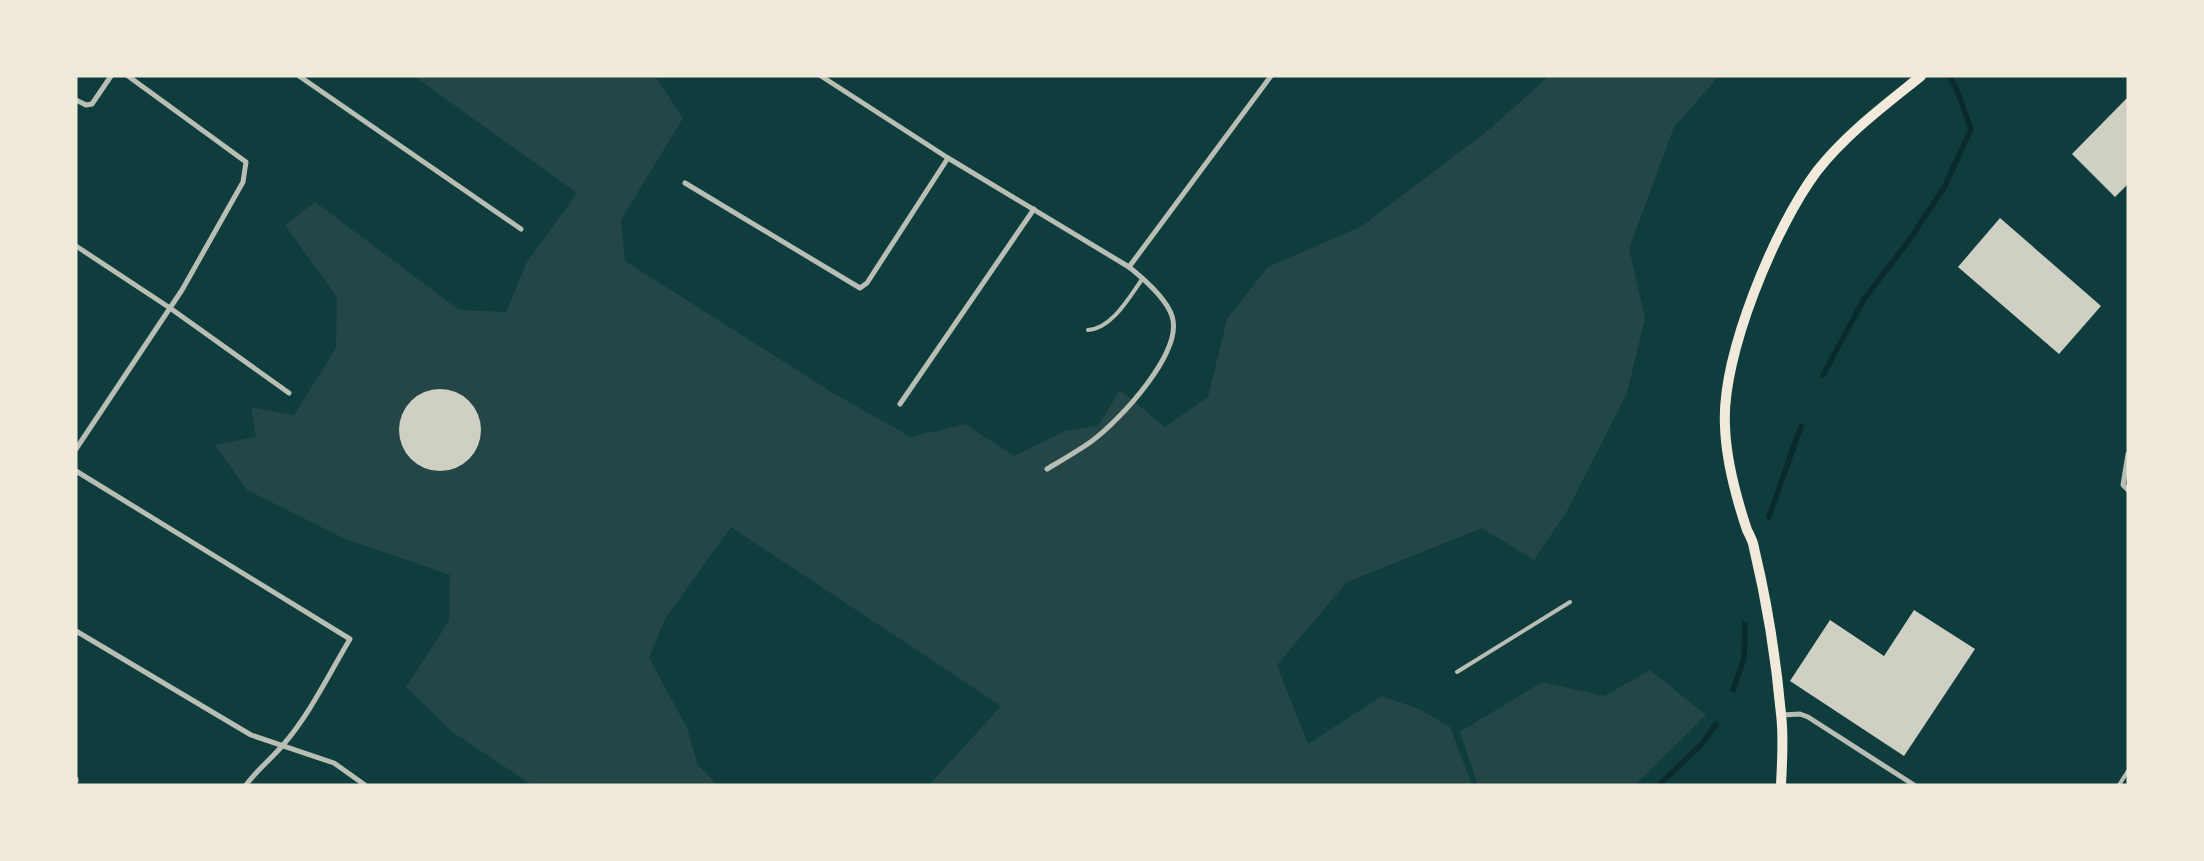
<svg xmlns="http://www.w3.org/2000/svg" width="2204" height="861" viewBox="0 0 2204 861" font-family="Lato,sans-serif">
	<rect width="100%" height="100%" fill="#0f3d3e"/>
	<!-- green -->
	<g fill="#244646">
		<path d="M414 76H650L658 80 683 118 621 220 625 261 833 393 911 437 965 424 1014 456 1065 431 1098 426 1120 390 1165 427 1208 397 1227 319 1268 267 1362 226 1491 128 1549 76H1719L1674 127 1629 249 1645 318 1627 393 1567 511 1534 560 1482 528 1347 582 1277 665 1308 744 1382 696 1419 709 1450 727 1472 785H929L1001 706 731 527 665 619 649 658 687 728 698 765 718 785H532L451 731 406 687 449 621 450 575 343 538 247 490 215 445 256 437 251 407 294 415 336 348 337 297 285 225 315 202 459 310 506 312 527 262 577 193Z"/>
		<path d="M1650 670 1706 715 1635 785H1478L1460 732 1542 682 1604 696Z"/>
	</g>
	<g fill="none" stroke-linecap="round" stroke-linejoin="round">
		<!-- stream -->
		<g stroke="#0a2a2b" stroke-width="5.5">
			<path d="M1823 375 1864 299 1908 242 1945 186 1971 129 1956 88 1950 78"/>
			<path d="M1769 517 1801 426"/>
			<path d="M1733 690 1744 659 1745 624"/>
			<path d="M1659 785 1702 744 1716 724"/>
		</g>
	</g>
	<!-- building -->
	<g fill="#cfcfc3">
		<path d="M2128 97V184L2115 197 2072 154Z"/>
		<path d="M2000 218 2101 306 2059 354 1958 267Z"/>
		<circle cx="440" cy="430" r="41"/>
		<path d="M1914 610 1975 649 1904 756 1790 681 1830 620 1884 656Z"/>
	</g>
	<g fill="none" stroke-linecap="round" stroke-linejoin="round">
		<!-- service -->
		<g stroke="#b8beb3" stroke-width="4">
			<path d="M1088 330C1112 329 1130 296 1143 278"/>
			<path d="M1457 672 1570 602"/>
			<path d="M2119 785 2128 771"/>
		</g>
		<!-- minor -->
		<g stroke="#b8beb3" stroke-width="5">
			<path d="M299 76 521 229"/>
			<path d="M821 76 948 158 1129 267C1144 279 1166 298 1172 316 1184 352 1119 421 1092 441 1078 451 1062 460 1047 469"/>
			<path d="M76 100 86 105 92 104 111 76"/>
			<path d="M685 183 860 288 867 283 948 158"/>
			<path d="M76 246 170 308 289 393"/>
			<path d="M1129 267 1271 76"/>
			<path d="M900 404 1034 209"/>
			<path d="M76 449 182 290 243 182 246 162 128 76"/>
			<path d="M2128 454 2123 485 2128 490"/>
			<path d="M76 471 350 639C329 674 310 714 283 745 271 759 257 770 246 785"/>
			<path d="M76 631 251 735 334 763 365 785"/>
			<path d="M1782 715 1800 714 1808 717 1914 785"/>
			<path d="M76 779V781"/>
		</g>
		<!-- secondary -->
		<path stroke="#f1e9da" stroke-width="10" d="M1781 785C1782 761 1784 738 1781 714 1776 659 1767 602 1754 548 1753 541 1750 536 1747 530 1736 497 1726 461 1725 426 1721 356 1775 227 1817 171 1846 134 1885 105 1921 76"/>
	</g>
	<!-- border -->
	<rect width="2204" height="861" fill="none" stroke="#f1e9da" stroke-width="155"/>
</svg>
